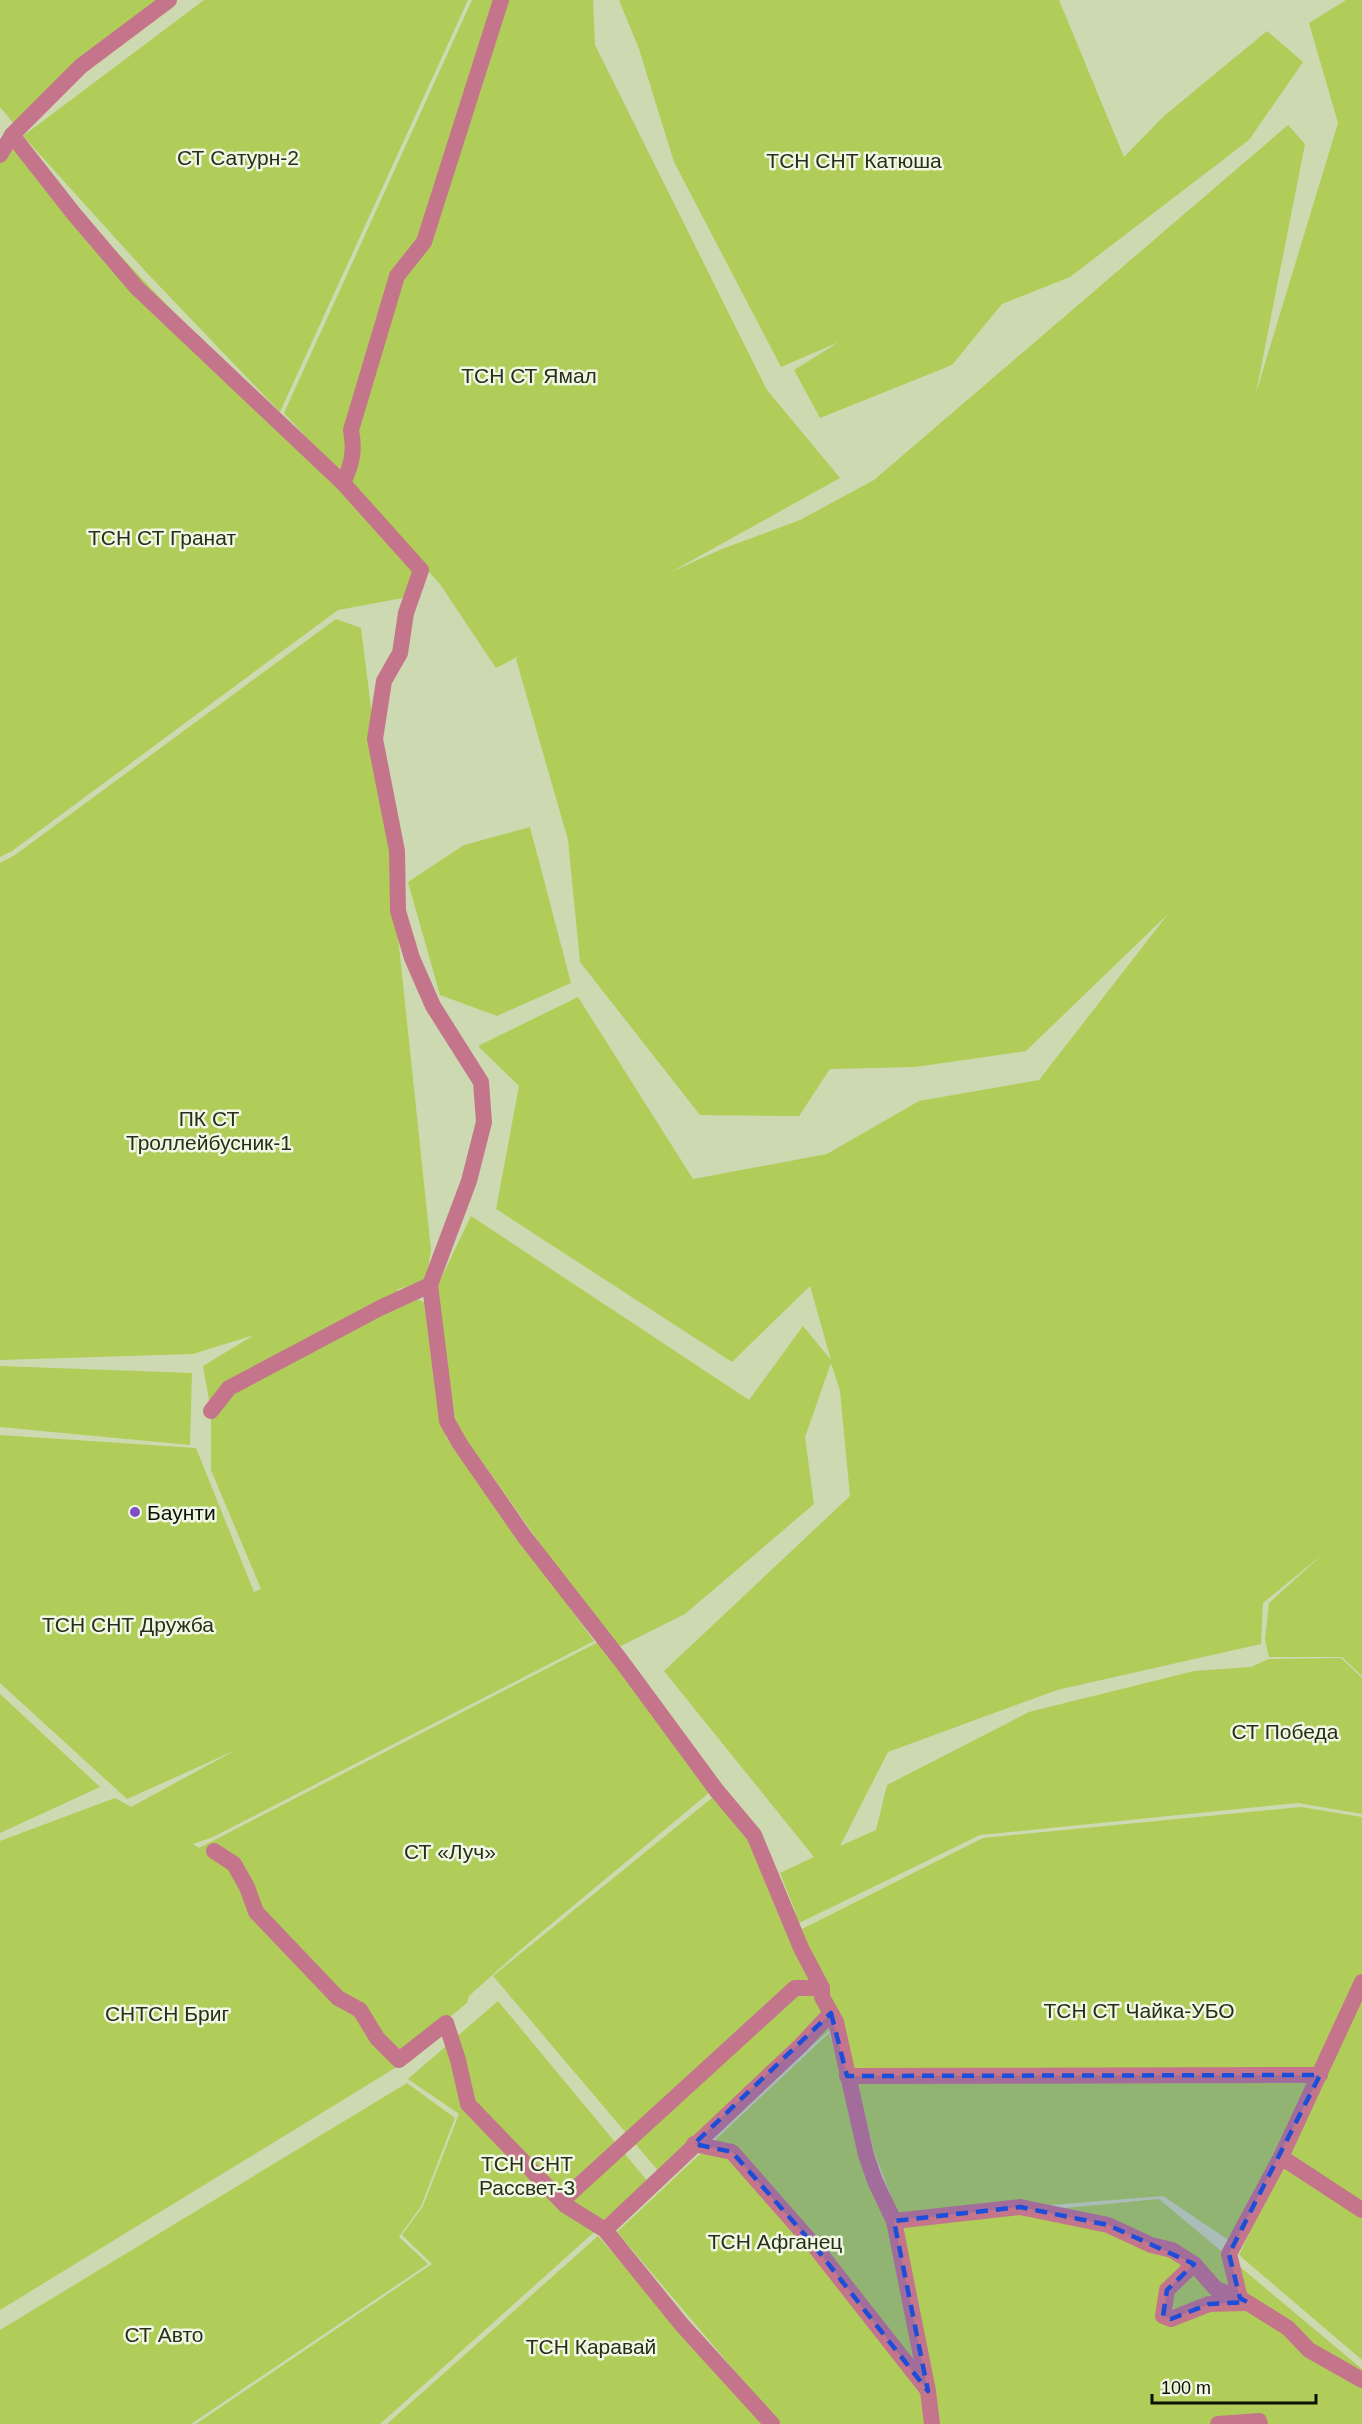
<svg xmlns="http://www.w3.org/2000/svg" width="1362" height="2424" viewBox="0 0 1362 2424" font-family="Arial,sans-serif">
	<rect width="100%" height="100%" fill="#cdd9b1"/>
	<!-- green -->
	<g fill="#b0cd5a">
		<path d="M0 0H177L15 125 0 107Z"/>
		<path d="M204 0H468L280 412 147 273 23 136Z"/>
		<path d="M472 0H593L595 45 767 390 840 478 671 572 722 549 800 520 874 480 1288 125 1305 144 1256 393 1338 123 1309 23 1346 0H1362V1676L1342 1657H1269L1265 1640 1269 1603 1323 1554 1263 1603 1261 1644 1057 1690 888 1752 840 1846 876 1830 887 1785 1029 1712 1194 1671 1251 1667 1269 1659 1341 1658 1362 1678V1814L1298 1803 980 1835 799 1923 802 1929 983 1838 1301 1807 1362 1817V1995L1239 2247 1163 2196 899 2217 874 2152 842 2020 660 2173 493 1976 723 1789 797 1916 780 1873 814 1857 664 1671 850 1496 840 1391 831 1363 805 1437 814 1504 685 1614 615 1649 456 1425 435 1291 471 1216 749 1400 803 1326 831 1360 810 1286 732 1362 496 1209 519 1086 478 1046 578 997 693 1179 827 1154 919 1101 1039 1080 1168 914 1026 1051 915 1067 830 1069 799 1116 700 1115 580 962 568 840 516 659 519 656 496 668 440 584 284 413Z"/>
		<path d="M619 0H1059L1124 157 1164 116 1267 31 1303 62 1249 140 1070 277 1002 304 952 365 820 418 794 370 839 342 781 367 674 162 639 49Z"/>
		<path d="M13 142 418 571 408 597 338 610 12 851 0 857V160Z"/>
		<path d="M336 619 361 628 389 851 431 1250 426 1281 396 1290 428 1304 446 1437 594 1641 213 1837 193 1844 199 1848 600 1641 710 1792 526 1945 469 1996 467 2003 440 2025 395 2068 0 2310V1841L115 1798 131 1807 236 1750 127 1799 0 1683V1435L196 1448 254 1592 261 1589 211 1470V1411L203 1366 254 1335 193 1354 0 1360V863L15 855Z"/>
		<path d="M530 827 571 983 497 1016 440 995 408 882 464 845Z"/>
		<path d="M0 1366 192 1373 190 1445 0 1427Z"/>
		<path d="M0 1694 100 1787 0 1833Z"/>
		<path d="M1362 1998V2360L1239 2255Z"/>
		<path d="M498 2001 649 2183 380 2424H196L432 2264 402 2235 423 2206 459 2114 408 2079Z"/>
		<path d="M829 2033 889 2225 1159 2199 1362 2369V2424H780L617 2232Z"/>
		<path d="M407 2083 455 2118 421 2206 399 2237 428 2264 191 2424H0V2330Z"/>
		<path d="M598 2236 763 2424H387Z"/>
	</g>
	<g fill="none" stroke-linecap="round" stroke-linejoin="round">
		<!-- minor -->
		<g stroke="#c4758c" stroke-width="16">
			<path d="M12 135 74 214 137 288 343 483 421 570 406 613 400 653 384 681 375 739 397 851 398 911 412 958 433 1006 481 1082 484 1122 469 1181 430 1285 447 1421 460 1444 524 1536 622 1662 717 1791 754 1835 801 1948 822 1988V1997L836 2022 866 2155 875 2181 894 2221 928 2391 932 2424"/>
			<path d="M0 155 12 135 81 66 169 0"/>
			<path d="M343 483C352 464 355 451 351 430L397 276 424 242 501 0"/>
			<path d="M211 1411 229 1388 380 1308 430 1285"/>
			<path d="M214 1851 234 1864 247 1887 256 1912 338 1998 360 2010 377 2038 399 2060 446 2023 458 2060 468 2104 565 2205 605 2230 682 2325 772 2424"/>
			<path d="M1362 1982 1281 2157 1229 2254 1240 2298 1288 2328 1309 2350 1362 2380"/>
			<path d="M847 2076 1320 2075"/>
			<path d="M694 2144 732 2152 812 2243 926 2388"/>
			<path d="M1281 2157 1362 2210"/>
			<path d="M563 2200 795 1988H822"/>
			<path d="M894 2221 1020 2207 1108 2225 1151 2245 1172 2250 1194 2264 1216 2289 1240 2298"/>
			<path d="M605 2230 800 2046 831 2013"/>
			<path d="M1194 2264 1167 2290 1163 2316 1171 2319 1209 2304 1244 2303"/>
			<path d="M1218 2424 1259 2421 1260 2424"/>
		</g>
	</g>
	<!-- marked area -->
	<path fill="#1d4ed8" fill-opacity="0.2" stroke="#1d4ed8" stroke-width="4.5" stroke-dasharray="12 8" stroke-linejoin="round" d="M831 2013 847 2076 1320 2075 1229 2254 1240 2298 1247 2302 1209 2304 1171 2319 1163 2316 1167 2290 1194 2264 1108 2225 1020 2207 894 2221 928 2391 812 2243 732 2152 694 2144Z"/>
	<!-- markers -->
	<circle fill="#834dc4" stroke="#f0f7e3" stroke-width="2" cx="135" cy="1512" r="6"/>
	<g text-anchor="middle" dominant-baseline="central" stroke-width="5" stroke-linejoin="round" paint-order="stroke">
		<!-- park labels -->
		<g font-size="21" fill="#282e18" stroke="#f0f7e3">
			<text x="238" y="157">СТ Сатурн-2</text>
			<text x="854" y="160">ТСН СНТ Катюша</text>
			<text x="529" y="375">ТСН СТ Ямал</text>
			<text x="162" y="537">ТСН СТ Гранат</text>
			<text x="209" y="1118">ПК СТ<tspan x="209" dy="24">Троллейбусник-1</tspan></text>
			<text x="128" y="1624">ТСН СНТ Дружба</text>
			<text x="1285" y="1731">СТ Победа</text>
			<text x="450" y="1851">СТ «Луч»</text>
			<text x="1139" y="2010">ТСН СТ Чайка-УБО</text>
			<text x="167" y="2013">СНТСН Бриг</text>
			<text x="527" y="2163">ТСН СНТ<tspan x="527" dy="24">Рассвет-3</tspan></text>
			<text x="775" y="2241">ТСН Афганец</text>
			<text x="164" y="2334">СТ Авто</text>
			<text x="591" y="2346">ТСН Каравай</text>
		</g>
		<!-- poi labels -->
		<g font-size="21" fill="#0d1004" stroke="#f0f7e3" text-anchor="start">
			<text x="147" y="1512">Баунти</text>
		</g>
	</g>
	<!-- scale -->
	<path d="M1152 2394v9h164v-9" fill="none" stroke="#0d1004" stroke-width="3"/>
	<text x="1161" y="2394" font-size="18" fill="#0d1004" stroke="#f0f7e3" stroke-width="4.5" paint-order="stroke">100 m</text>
</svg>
